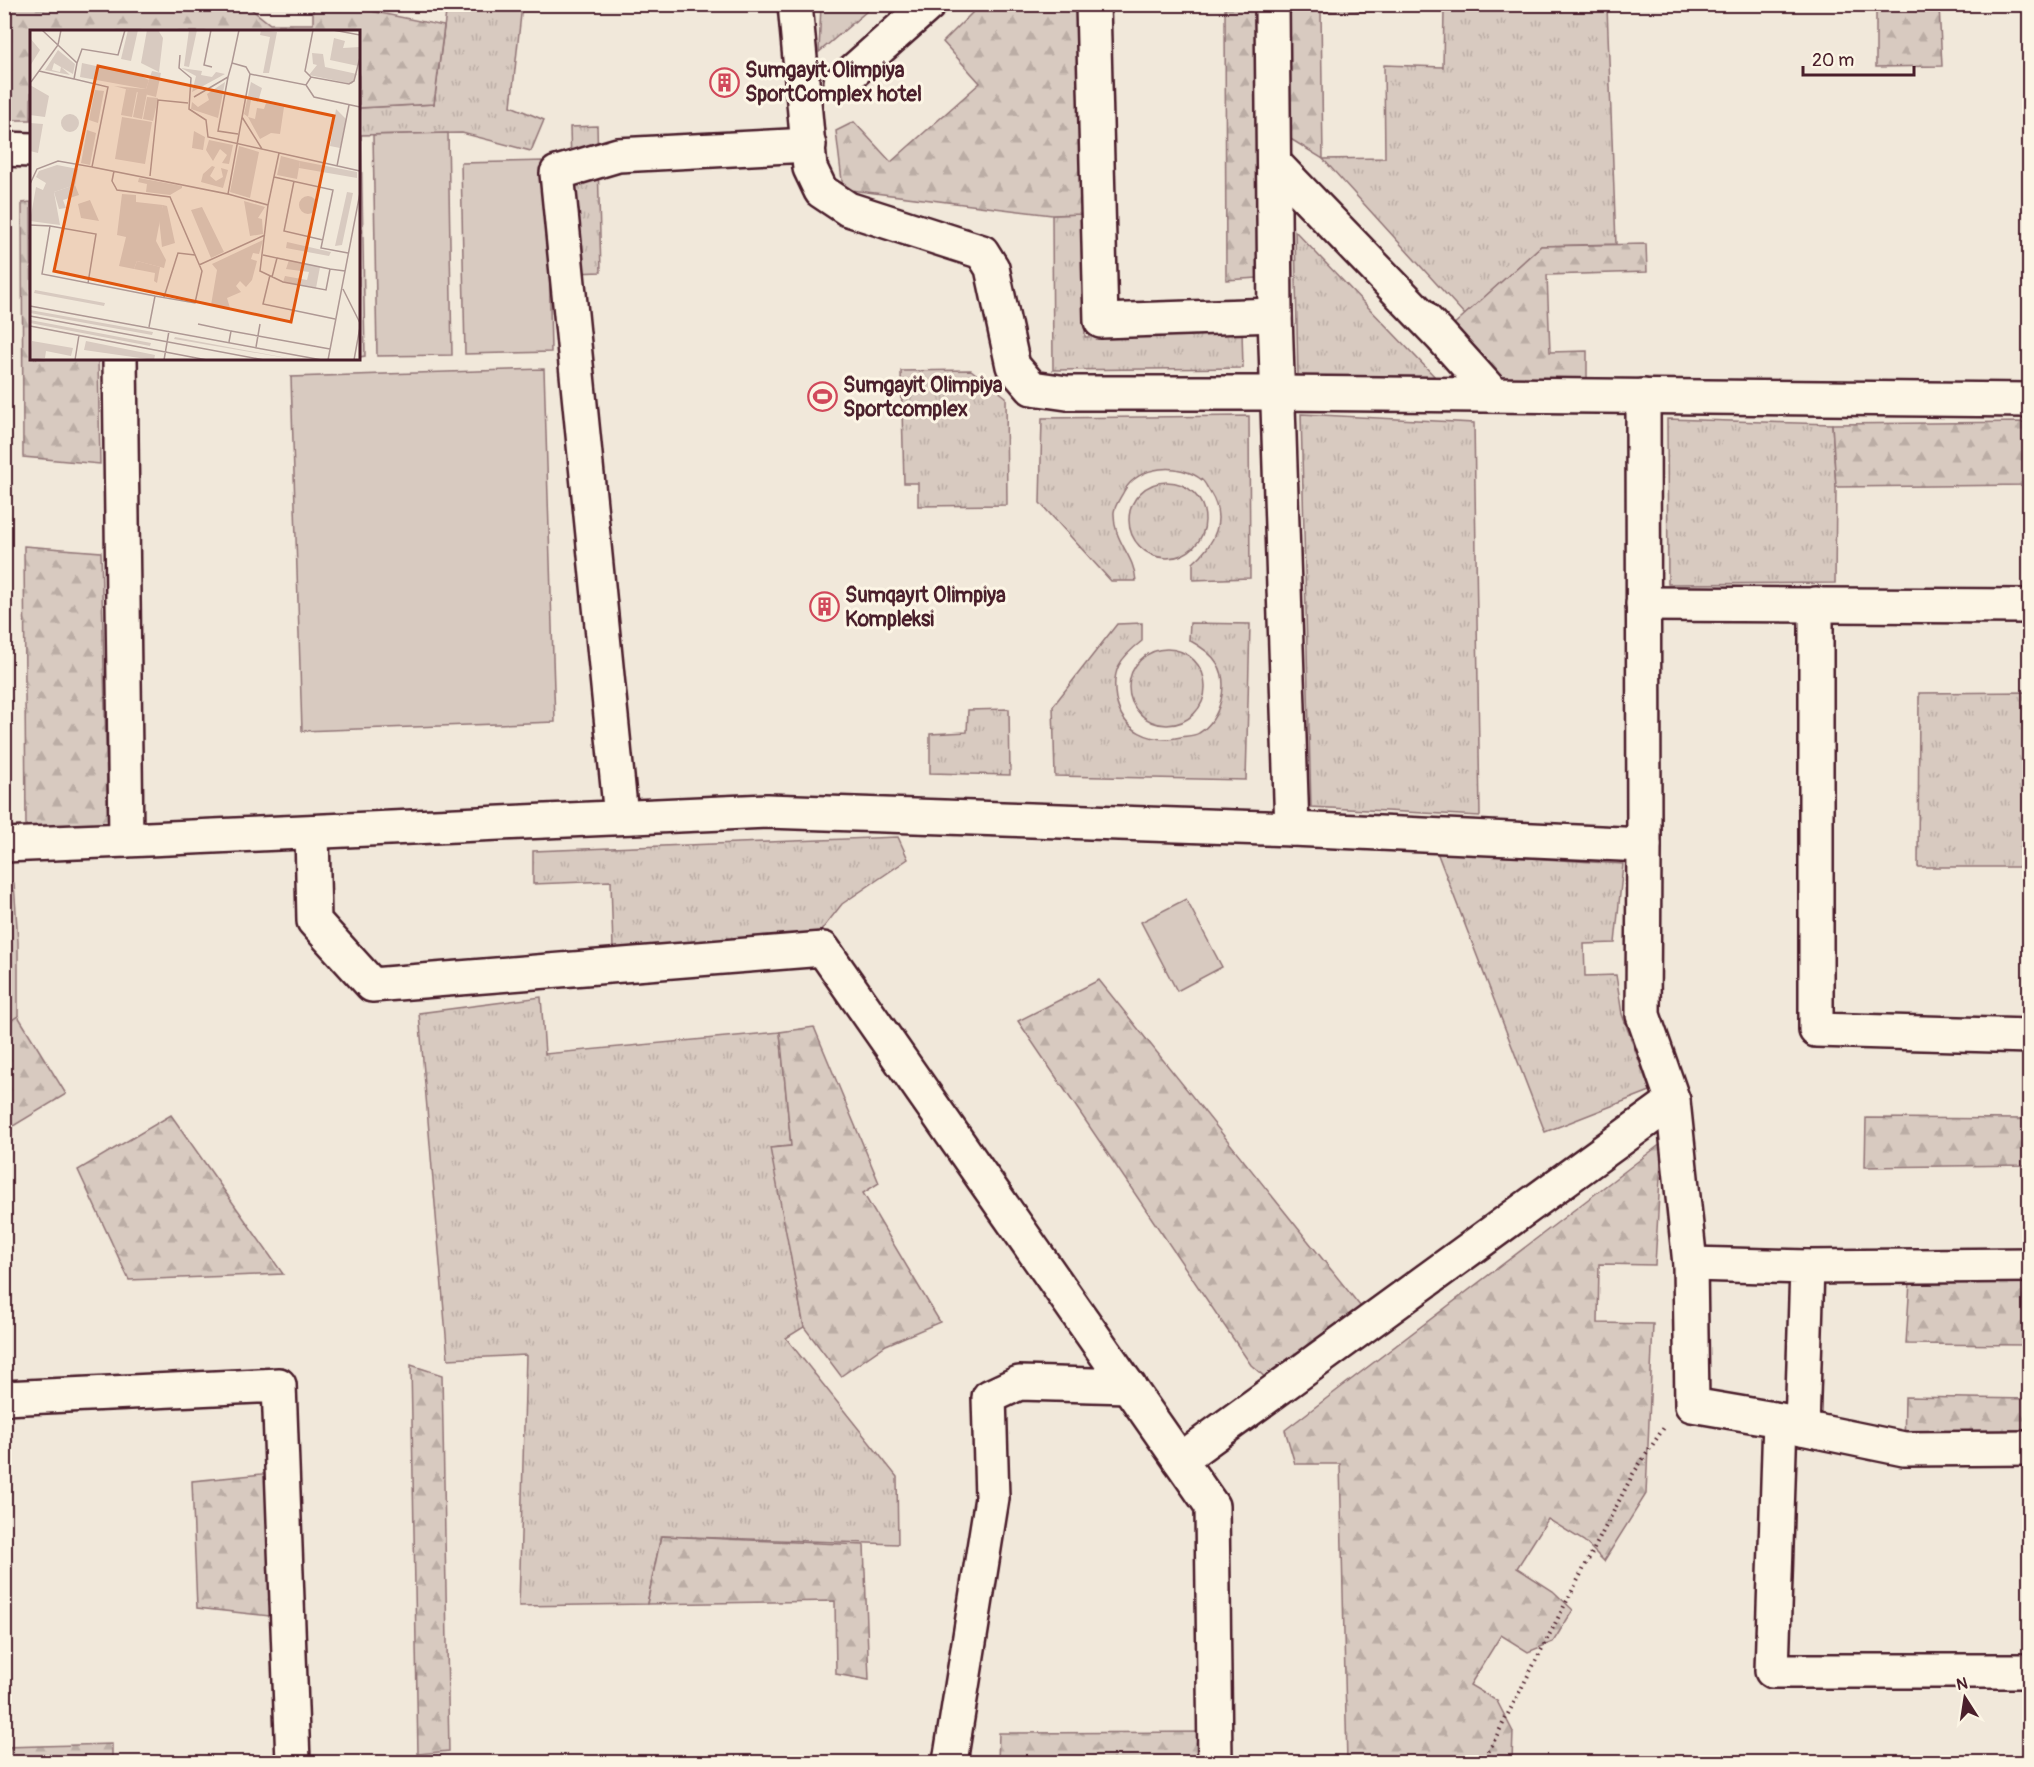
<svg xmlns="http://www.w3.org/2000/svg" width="2034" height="1767" viewBox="0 0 2034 1767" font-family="Pangolin,sans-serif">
	<defs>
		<pattern id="grass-tufts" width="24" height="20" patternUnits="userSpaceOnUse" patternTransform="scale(1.5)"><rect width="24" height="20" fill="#d8cac0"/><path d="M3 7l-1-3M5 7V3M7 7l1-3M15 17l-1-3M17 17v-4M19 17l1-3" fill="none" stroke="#bbada5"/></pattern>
		<pattern id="forest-firs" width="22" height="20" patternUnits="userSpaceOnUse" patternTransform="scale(1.5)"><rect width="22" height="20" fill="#d8cac0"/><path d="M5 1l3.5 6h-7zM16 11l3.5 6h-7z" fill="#bbada5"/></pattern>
	</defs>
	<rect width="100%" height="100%" fill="#f1e8da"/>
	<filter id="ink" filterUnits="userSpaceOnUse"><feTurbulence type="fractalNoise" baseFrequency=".0167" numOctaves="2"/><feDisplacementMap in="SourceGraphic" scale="12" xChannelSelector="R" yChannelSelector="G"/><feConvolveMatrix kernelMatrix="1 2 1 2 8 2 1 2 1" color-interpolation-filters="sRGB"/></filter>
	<g filter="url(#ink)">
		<!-- grass -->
		<g fill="url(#grass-tufts)" stroke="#917476" stroke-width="1.5">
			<path d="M447 5H522L511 106 544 120 531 151 462 133 359 135V108L434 104Z"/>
			<path d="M821 5V4L874 5 819 52Z"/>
			<path d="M1607 7 1616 244 1541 246 1465 315 1323 159 1385 158 1384 65 1443 67 1444 10Z"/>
			<path d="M597 126 601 272 574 273 570 127Z"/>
			<path d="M1082 214 1085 337 1242 331 1243 368 1053 370 1052 215Z"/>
			<path d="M1295 231 1438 380 1298 376Z"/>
			<path d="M971 370 1006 397 1007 505 918 506V483H904L901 371Z"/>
			<path d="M1301 414 1474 423 1480 816 1311 807Z"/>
			<path d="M1249 416 1250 578 1193 580V563C1215 544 1227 519 1210 492 1207 488 1205 482 1202 480 1180 462 1138 465 1124 491 1121 497 1115 505 1114 512 1113 543 1134 553 1136 581H1111L1040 503 1042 418Z"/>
			<path d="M1667 419 1832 424 1836 487 1835 583 1668 584Z"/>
			<circle cx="1167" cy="520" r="38"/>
			<path d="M1142 623V641C1120 658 1111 670 1116 699 1122 731 1151 744 1181 737 1187 736 1195 736 1199 733 1220 720 1230 684 1217 663 1211 653 1200 646 1189 640L1190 623 1250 624 1246 780 1055 776 1053 706 1117 624Z"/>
			<circle cx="1167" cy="687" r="38"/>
			<path d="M2028 692V867H1918L1919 693Z"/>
			<path d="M1009 709 1010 775 930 773V734L967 732 968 710Z"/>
			<path d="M898 837 908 859 842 904 820 932 613 949 611 881 533 884V851Z"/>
			<path d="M1437 852 1623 864 1615 943 1584 944 1585 976 1616 975 1622 1014 1650 1091 1545 1132Z"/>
			<path d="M5 879 14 883 18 942V1016L5 1025Z"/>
			<path d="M541 997 545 1054 780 1032 791 1146 771 1148 804 1327 786 1338 897 1477 898 1544 661 1536 647 1604 519 1606 526 1355 448 1359 419 1013Z"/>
		</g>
		<!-- forest -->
		<g fill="url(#forest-firs)" stroke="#917476" stroke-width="1.5">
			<path d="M4 5H246L270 24H313V6H346L444 26 434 104 359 108 358 32H32L31 120H5Z"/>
			<path d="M980 5H1076L1082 214 1052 215 843 189 836 131 854 122 891 162 980 83 943 42Z"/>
			<path d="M1225 5H1272L1274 277 1226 280Z"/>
			<path d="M1288 5H1384V11L1321 12 1323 159 1289 138Z"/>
			<path d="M1876 5H1939L1942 66 1876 67Z"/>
			<path d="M31 202 32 358 98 359 100 464 23 457 22 203Z"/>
			<path d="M1646 244 1647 272 1547 275 1550 352 1587 351V396L1494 395 1441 336 1541 246Z"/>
			<path d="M2029 422V485L1836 487 1832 424Z"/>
			<path d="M24 546 101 552 108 827 26 828Z"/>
			<path d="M1099 980 1365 1312 1266 1378 1251 1365 1018 1021Z"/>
			<path d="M18 1016 66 1094 5 1131V1025Z"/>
			<path d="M814 1027 879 1183 863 1193 940 1322 886 1345 841 1376 804 1327 770 1148 791 1146 780 1032Z"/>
			<path d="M171 1115 283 1274 129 1280 78 1170Z"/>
			<path d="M1866 1118 2029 1119V1165L1865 1167Z"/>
			<path d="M1662 1143 1655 1265 1599 1264 1598 1323 1653 1324 1646 1494 1604 1561 1584 1541 1548 1519 1517 1568 1553 1591 1573 1610 1553 1642 1528 1652 1501 1635 1470 1685 1497 1701 1513 1732 1512 1760 1347 1762 1340 1464H1295L1285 1430Z"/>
			<path d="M2029 1265 2028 1345 1906 1344 1911 1266Z"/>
			<path d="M411 1365 442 1375 449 1751 418 1754Z"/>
			<path d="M1905 1397 2029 1399V1448L1904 1449Z"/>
			<path d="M282 1472 288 1618 197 1608 192 1481Z"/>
			<path d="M661 1536 864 1545 869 1680 836 1674 835 1601 647 1604Z"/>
			<path d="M1214 1732 1215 1762H998L999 1733Z"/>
			<path d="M112 1744V1762H5V1747Z"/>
		</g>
		<!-- pitch -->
		<g fill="#d8cac0" stroke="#917476" stroke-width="1.5">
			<path d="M448 133 452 355 377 356 373 135Z"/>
			<path d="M359 135H361L365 356 359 357Z"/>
			<path d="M547 161 551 352 465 354 461 163Z"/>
			<path d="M544 369 555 722 302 731 291 377Z"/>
			<path d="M1186 899 1222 967 1177 991 1141 922Z"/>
		</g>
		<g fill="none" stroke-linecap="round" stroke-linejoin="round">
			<defs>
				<g id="minor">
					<path d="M795 4 810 168 821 191 848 209 982 252 992 268 1013 366 1032 388 1067 393H1277L2030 400"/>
					<path d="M1093 4 1101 321 1275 315"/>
					<path d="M841 82 929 4"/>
					<path d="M4 149 32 150"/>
					<path d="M1274 163 1441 336 1494 395"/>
					<path d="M1643 604 2030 606"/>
					<path d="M1816 604V1030L2030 1036"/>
					<path d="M621 817 557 173 618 155 809 145"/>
					<path d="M1292 829 1644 845 1643 396"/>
					<path d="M312 832 314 921 372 985 823 949 1212 1506 1215 1762"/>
					<path d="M126 840 767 811 1292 829 1275 315 1272 4"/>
					<path d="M4 845 126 840 120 358"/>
					<path d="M1644 845 1643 1015 1673 1101 1690 1264 1692 1405 1780 1420 1802 1428 1904 1449 2030 1448"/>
					<path d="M1690 1264 1807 1267 1802 1428"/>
					<path d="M1807 1267 2030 1265"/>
					<path d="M4 1398 279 1385 293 1762"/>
					<path d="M1780 1420 1772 1671H2030"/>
					<path d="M1180 1460 1673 1101"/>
					<path d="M950 1762 992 1498 989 1397 1019 1383 1129 1386"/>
				</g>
			</defs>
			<!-- minor casing -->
			<use href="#minor" stroke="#4a1f2b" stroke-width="38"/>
			<!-- path -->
			<path stroke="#4a1f2b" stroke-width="4" stroke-dasharray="1.5 4.5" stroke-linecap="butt" d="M1483 1762 1633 1474 1665 1426"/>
			<!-- minor -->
			<use href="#minor" stroke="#fcf5e5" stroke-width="33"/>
		</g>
	</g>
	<!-- icons -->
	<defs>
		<symbol id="building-ring" viewBox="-11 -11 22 22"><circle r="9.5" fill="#fcf5e5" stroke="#d1495b" stroke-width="1.5"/><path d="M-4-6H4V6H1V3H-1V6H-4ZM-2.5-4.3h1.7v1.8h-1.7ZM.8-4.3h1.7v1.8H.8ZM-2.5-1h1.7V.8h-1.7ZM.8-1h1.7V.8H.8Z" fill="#d1495b"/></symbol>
		<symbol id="stadium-ring" viewBox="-11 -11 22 22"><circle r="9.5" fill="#fcf5e5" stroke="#d1495b" stroke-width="1.5"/><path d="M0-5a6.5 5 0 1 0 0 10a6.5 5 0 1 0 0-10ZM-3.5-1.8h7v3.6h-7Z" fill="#d1495b"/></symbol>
	</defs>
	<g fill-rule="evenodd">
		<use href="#building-ring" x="708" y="66" width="33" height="33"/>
		<use href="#stadium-ring" x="806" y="380" width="33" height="33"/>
		<use href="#building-ring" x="808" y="590" width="33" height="33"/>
	</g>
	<g text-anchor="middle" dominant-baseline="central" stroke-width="6" stroke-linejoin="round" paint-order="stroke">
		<!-- poi labels -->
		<g font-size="21" font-weight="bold" fill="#4a1f2b" stroke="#fcf5e5" text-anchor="start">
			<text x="745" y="70">Sumgayit Olimpiya<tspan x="745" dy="24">SportComplex hotel</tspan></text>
			<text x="843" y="385">Sumgayit Olimpiya<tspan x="843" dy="24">Sportcomplex</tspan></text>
			<text x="845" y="595">Sumqayıt Olimpiya<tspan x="845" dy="24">Kompleksi</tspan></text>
		</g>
	</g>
	<!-- overview -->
	<g transform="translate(30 30)">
		<rect width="330" height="330" fill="#f1e8da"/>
		<path d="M159 0H167L159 37 154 36ZM28 20 45 34 43 44 24 33 22 40 30 42 31 37 40 45 15 40ZM151 38 172 41 171 45 182 47 186 42 195 44 162 62 166 46ZM122 41 131 43 126 67 84 56 116 59ZM0 55 19 66 15 87 0 85ZM236 73 254 77 250 104 241 103 230 109 218 87 225 89 227 78 234 79ZM0 93 13 94 8 123 0 121ZM164 101 175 107 173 120 162 118ZM179 110 203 115 199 134 192 133 197 125 190 119 183 131 176 120ZM209 116 229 122 220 168 200 162ZM251 126 270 131 267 149 247 145ZM27 135 48 139 45 155 24 162 30 195 0 191 6 157 13 160 16 153 6 147 9 141ZM182 136 185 137 180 146 186 151 193 147 191 138 198 140 193 158 171 152 173 144ZM109 148 152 156V158L140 165 116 162 117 154 108 152ZM317 162 323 163 312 215 305 216ZM92 164 106 165V172L133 175 126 211 136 230 134 238 107 231 104 239 89 236 96 207 87 205ZM269 175a9 9 0 1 1 18 0a9 9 0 1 1-18 0ZM214 171 235 177 228 188 232 189 233 204 220 206Z" fill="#d8cac0"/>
		<path d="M98 0H108L101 31 91 29ZM117 0H128L133 8 129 42 111 33ZM231 0 247 2 239 43H233L240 7 230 5ZM304 8 315 11 313 18 330 17 328 36 300 30ZM282 23 293 24 295 37 327 44 322 54 279 45 287 35 283 34ZM52 33 108 45 119 50 116 59 50 47ZM195 52 188 88 161 79 162 72 168 77 179 70 177 64ZM221 52 232 58 228 72 221 70 218 87 214 84ZM65 60 74 61 68 93 59 90ZM306 79 316 89 310 118 300 116ZM31 93a9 9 0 1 1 18 0a9 9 0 1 1-18 0ZM57 100 66 103 60 135 51 133ZM270 131 327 142V148L269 138ZM45 155 49 165 33 170 36 178 29 179 24 162ZM60 170 69 191 51 188 48 174ZM133 175 137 176 145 213 132 217 129 189ZM172 177 194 222 181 228 161 180ZM233 210 229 224 223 223 221 229 227 231 222 250 216 257 210 251 206 256 211 262 197 268 200 278 181 275 187 240 182 234ZM257 212 301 222 299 226 256 218ZM259 230 290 237 286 258 253 252 255 246 277 250 279 242 256 239ZM107 231 130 237 127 253 124 251 125 243 104 239ZM5 260 75 273 74 276 4 263ZM0 280 123 302 122 305 0 283ZM0 290 121 313 120 316 0 293ZM145 307 268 330 144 309ZM2 311 43 318 41 326 16 321 15 328 0 330ZM56 311 125 325 124 330 54 320Z" fill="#d8cac0"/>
		<path d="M0 8 10 20 0 36ZM96 59 107 61 102 87 91 85ZM108 61 117 63 112 89 103 87ZM117 67 128 68 123 91 113 89ZM92 87 122 92 115 134 85 129Z" fill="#d8cac0"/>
		<path fill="none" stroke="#ae9894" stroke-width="1.5" d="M181 0 174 35 182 37M303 0 330 5M150 25 149 38 161 48 159 79 176 90 178 107 330 141M47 33 52 19 88 25 95 0M9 41 44 49M220 44 276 55 281 47 319 54 324 51 330 27M198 47 188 101 208 104M281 47 275 41 283 0M1 52 28 15 31 0M276 55 284 67 330 77M164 67 198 47 202 33M212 87 232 119M307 136 319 75M62 137 198 164 220 44 216 37 202 33 209 0M84 141 82 151 87 160 140 167 172 241 165 273 125 266 119 297M120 146 128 70 158 73M244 147 303 160 291 218 318 223M264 151 254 201 293 210M0 154 7 139 28 131 62 137 78 57 44 49 47 33 12 0M198 164 238 175 249 123M238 175 230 241 253 252 296 260 300 239 315 241M0 195 20 196 12 244 125 266M20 196 66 204 58 253M233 225 247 228 242 247M247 228 300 239M169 235 235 205M240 245 233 274 305 289M313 259 330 293M134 267 148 223 165 225M0 276 292 330M0 286 234 330M168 294 201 301 199 312M0 296 177 330M201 301 300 319M226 317 230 294M45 330 49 305M134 330 139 301M298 330 330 163M324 330 330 297"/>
		<path fill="#e0560e" fill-opacity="0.15" stroke="#e0560e" stroke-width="3" d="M68 36 304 86 261 292 24 241Z"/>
		<rect width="330" height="330" fill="none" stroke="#4a1f2b" stroke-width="3"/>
	</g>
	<!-- margin -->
	<rect width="2034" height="1767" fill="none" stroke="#fcf5e5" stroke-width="24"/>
	<rect x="12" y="12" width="2010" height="1743" fill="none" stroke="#4a1f2b" stroke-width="2" filter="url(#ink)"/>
	<!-- north arrow -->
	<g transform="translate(1965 1698) rotate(348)" stroke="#fcf5e5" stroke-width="4.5" paint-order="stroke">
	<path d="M0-4.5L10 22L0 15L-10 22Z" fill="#4a1f2b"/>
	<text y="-9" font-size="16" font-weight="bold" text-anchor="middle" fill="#4a1f2b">N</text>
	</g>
	<!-- scale -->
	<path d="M1803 66v9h111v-9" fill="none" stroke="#4a1f2b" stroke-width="3"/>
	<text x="1812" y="66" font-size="18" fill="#4a1f2b" stroke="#fcf5e5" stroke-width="4.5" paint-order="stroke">20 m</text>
</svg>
